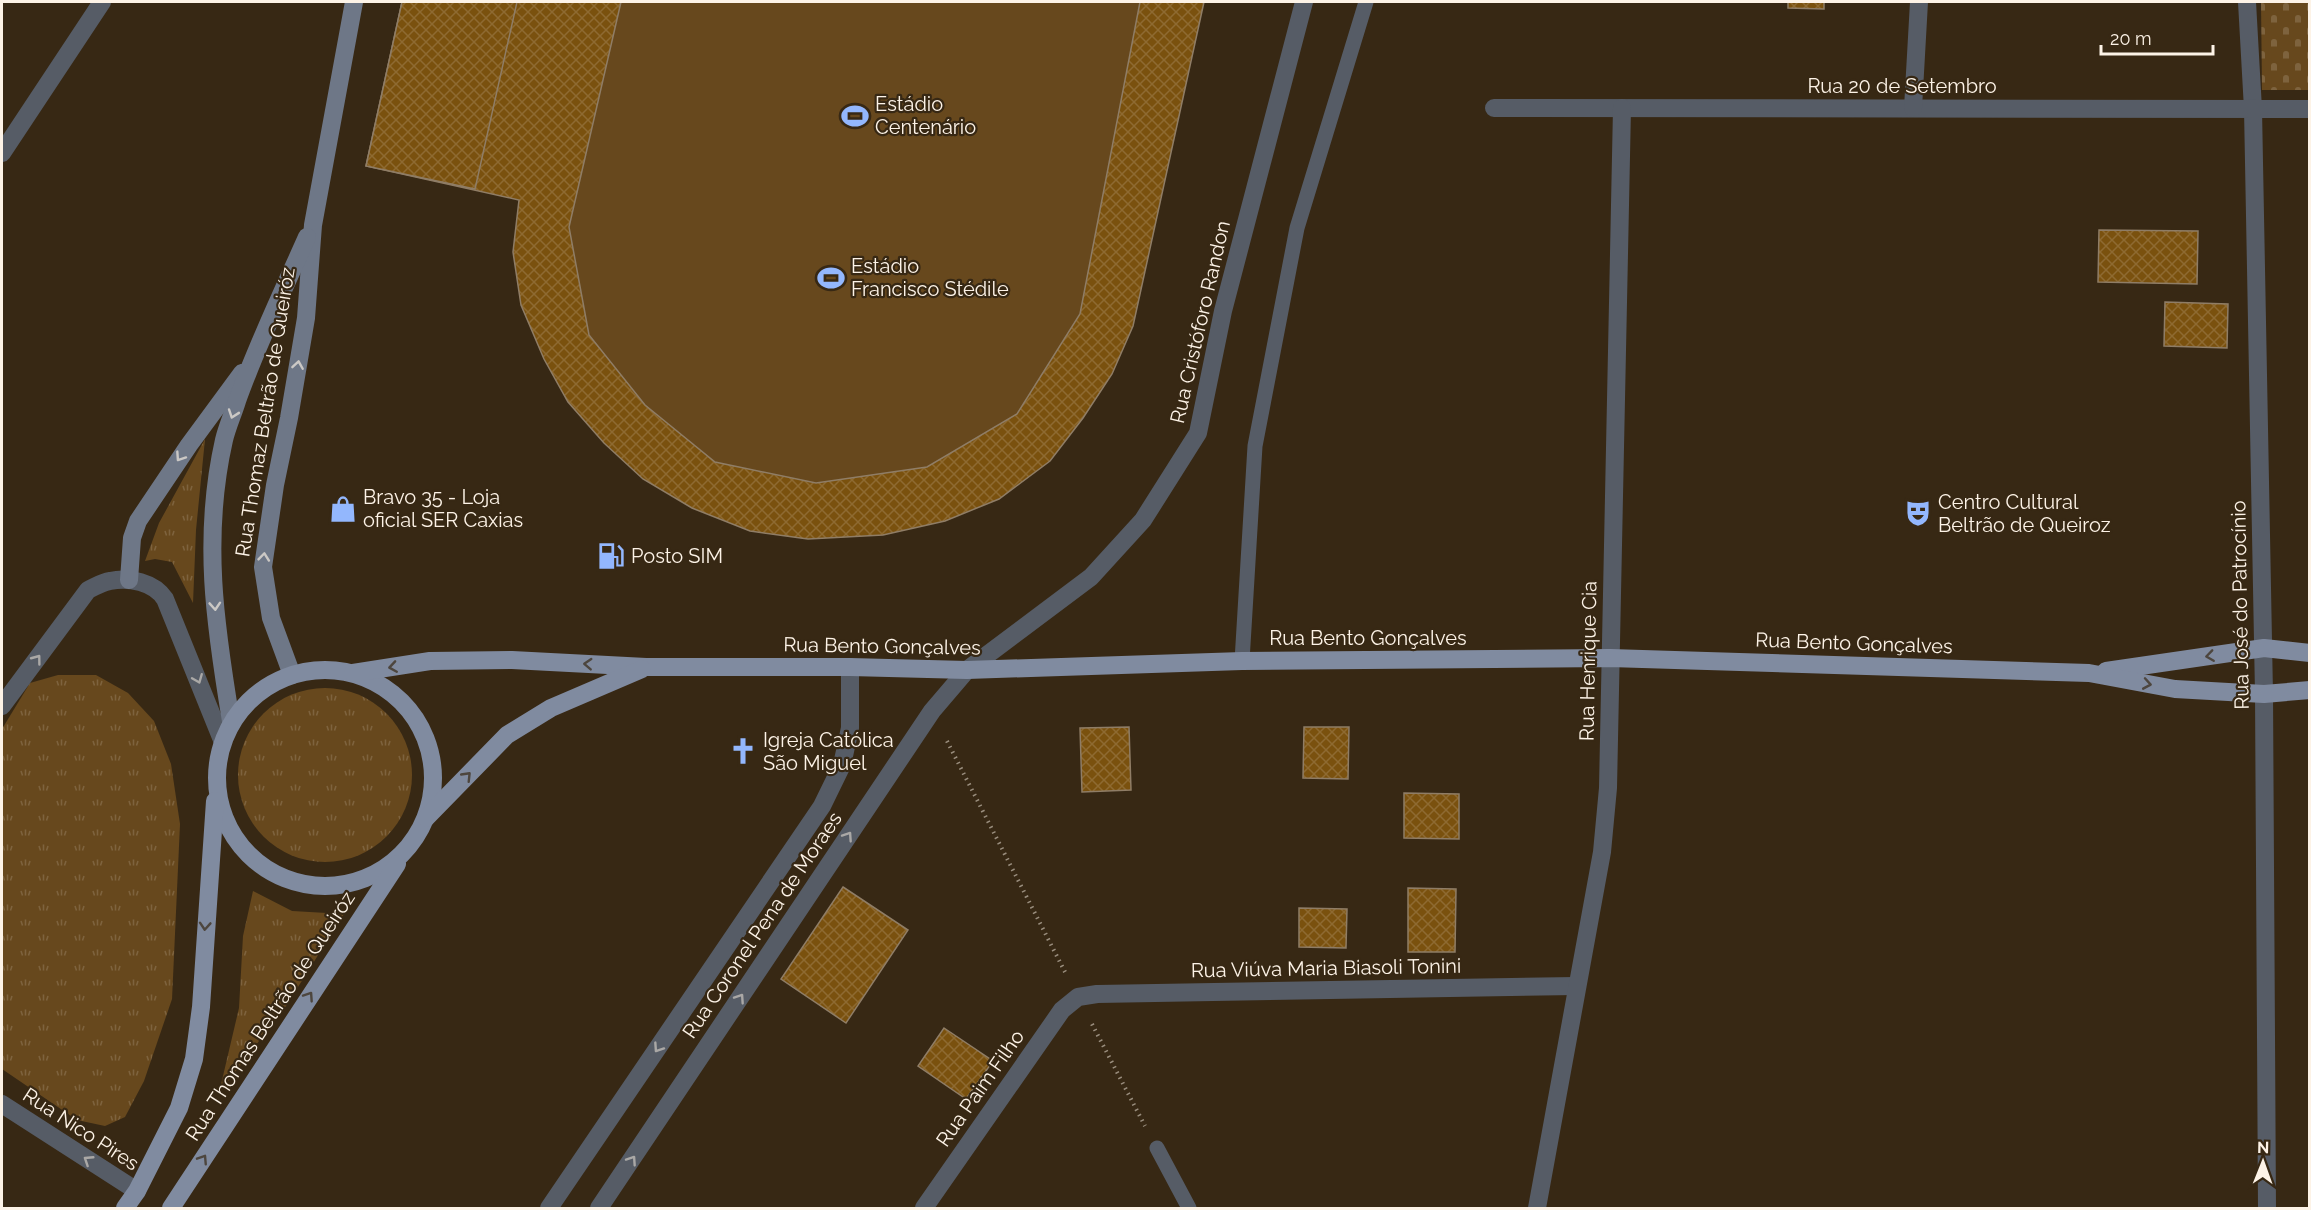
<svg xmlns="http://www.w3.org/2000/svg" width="2311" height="1210" viewBox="0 0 2311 1210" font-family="Raleway,sans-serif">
	<defs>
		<pattern id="grass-tufts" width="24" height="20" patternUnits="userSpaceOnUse" patternTransform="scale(1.5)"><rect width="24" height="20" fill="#67481d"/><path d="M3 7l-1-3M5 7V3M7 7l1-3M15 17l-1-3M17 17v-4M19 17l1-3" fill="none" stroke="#7e633e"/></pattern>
		<pattern id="cemetery-stones" width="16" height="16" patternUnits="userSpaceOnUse" patternTransform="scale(1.5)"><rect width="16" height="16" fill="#67481d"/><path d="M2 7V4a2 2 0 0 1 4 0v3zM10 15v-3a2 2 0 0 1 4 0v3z" fill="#7e633e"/></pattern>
		<pattern id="building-cross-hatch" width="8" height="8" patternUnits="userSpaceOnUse" patternTransform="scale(1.5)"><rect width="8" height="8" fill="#7a510e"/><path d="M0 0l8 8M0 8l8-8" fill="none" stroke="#8e6a31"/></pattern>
	</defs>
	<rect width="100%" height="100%" fill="#372814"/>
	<!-- grass -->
	<g fill="url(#grass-tufts)">
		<path d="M205 439 196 530 193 603 172 562 155 559 145 561 159 523Z"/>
		<path d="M58 675H96L128 693 154 721 171 764 180 824 172 999 144 1081 125 1117 105 1126 77 1120 2 1069V729L30 683Z"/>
		<circle cx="325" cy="775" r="87"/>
		<path d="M253 891 292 911 344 914 286 1006 219 1093 239 1008 243 936Z"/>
	</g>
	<!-- cemetery -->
	<path fill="url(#cemetery-stones)" d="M2261 2H2309V90H2262Z"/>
	<!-- pitch -->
	<path fill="#67481d" d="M402 2H1204L1133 326 1112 374 1083 418 1050 461 999 499 945 521 883 535 808 539 750 531 643 479 604 443 568 402 519 200 366 166Z"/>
	<!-- building -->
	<g fill="url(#building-cross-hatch)" stroke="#8f7d66" stroke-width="1.5">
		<path d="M402 2H621L569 227 589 335 645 405 715 462 816 483 927 467 1017 414 1080 314 1140 2H1204L1133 326 1112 374 1083 418 1050 461 999 499 945 521 883 535 808 539 750 531 692 508 643 479 604 443 568 402 544 359 521 305 513 252 519 200 366 166Z"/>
		<path d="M402 2H517L475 189 366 166Z"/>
		<path d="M1788 2H1824V9L1788 8Z"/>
		<path d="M2099 230 2198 231 2197 284 2098 282Z"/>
		<path d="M2165 302 2228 304 2227 348 2164 346Z"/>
		<path d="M1129 727 1131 790 1082 792 1080 728Z"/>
		<path d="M1304 727H1349L1348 779 1303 778Z"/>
		<path d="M1404 793 1459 794V839L1404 838Z"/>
		<path d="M843 887 908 930 846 1023 781 979Z"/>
		<path d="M1408 888 1456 889 1455 952H1408Z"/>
		<path d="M1299 908 1347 909 1346 948 1299 947Z"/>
		<path d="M944 1028 993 1061 966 1099 918 1066Z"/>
	</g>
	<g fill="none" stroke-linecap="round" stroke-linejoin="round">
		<!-- path -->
		<g stroke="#998d7d" stroke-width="4" stroke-dasharray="1.5 4.5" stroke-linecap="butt">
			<path d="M947 741 1065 972"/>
			<path d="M1092 1024 1145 1126"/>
		</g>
		<!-- service -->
		<g stroke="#565c66" stroke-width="15">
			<path d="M1242 661 1255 446 1297 228 1366 2"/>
			<path d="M1157 1148 1189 1208"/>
		</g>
		<!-- minor -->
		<g stroke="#565c66" stroke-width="18">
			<path d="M2247 2 2253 109 2264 694 2267 1208"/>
			<path d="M1494 108 2310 109"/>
			<path d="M1913 108 1919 2"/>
			<path d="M2 153 102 2"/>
			<path d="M2 706 88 590C95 587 102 582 110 581 129 577 154 582 165 599L222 740"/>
			<path d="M2 1104 137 1191"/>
			<path d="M549 1208 822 806 842 765 850 728V667"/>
			<path d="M599 1208 932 711 967 670 1091 577 1143 520 1198 433 1223 311 1304 2"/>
			<path d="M924 1208 1062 1010 1078 997 1097 994 1576 986"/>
			<path d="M1537 1208 1602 852 1608 788 1622 108"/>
		</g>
		<!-- secondary -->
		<g stroke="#6e7787" stroke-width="18">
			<path d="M129 580 132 538 138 521 189 445 242 373"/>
			<path d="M292 675 271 618 263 567 275 485 289 418 306 318 313 225 354 2"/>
			<path d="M231 721C215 625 202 537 224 440 227 427 233 414 237 401 257 345 283 291 307 237"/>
		</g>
		<!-- primary -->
		<g stroke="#808ba0" stroke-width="18">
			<circle cx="325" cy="778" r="108"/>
			<path d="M2106 671 2264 648 2310 653"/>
			<path d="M353 673 430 661 512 660 646 667H850L967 670 1242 661 1610 658 2089 673 2175 689 2264 694 2310 690"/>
			<path d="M426 818 507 735 551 708 642 669"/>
			<path d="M125 1208 137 1191 179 1108 194 1059 201 1007 215 801"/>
			<path d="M171 1208 397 864"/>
		</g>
	</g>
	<!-- one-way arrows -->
	<defs><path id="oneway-chevron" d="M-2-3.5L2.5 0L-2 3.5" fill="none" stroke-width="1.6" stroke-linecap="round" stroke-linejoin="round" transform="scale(1.5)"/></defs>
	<g stroke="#cbc8c5">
		<use href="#oneway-chevron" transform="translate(298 365) rotate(-81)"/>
		<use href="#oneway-chevron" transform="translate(233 414) rotate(109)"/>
		<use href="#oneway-chevron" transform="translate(180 457) rotate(124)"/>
		<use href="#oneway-chevron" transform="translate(264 557) rotate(-84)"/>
		<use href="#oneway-chevron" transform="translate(215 606) rotate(86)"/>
	</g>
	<g stroke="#4d463e">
		<use href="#oneway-chevron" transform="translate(2210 656) rotate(172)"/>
		<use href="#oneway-chevron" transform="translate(588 664) rotate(-177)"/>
		<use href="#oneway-chevron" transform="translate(393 667) rotate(171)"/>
		<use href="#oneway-chevron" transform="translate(2147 684) rotate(10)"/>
		<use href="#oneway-chevron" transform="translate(467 776) rotate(-46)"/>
		<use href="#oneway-chevron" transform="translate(205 926) rotate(94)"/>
		<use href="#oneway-chevron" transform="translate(309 996) rotate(-56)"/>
		<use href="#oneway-chevron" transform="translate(203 1159) rotate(-57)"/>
	</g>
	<g stroke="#aaa8a6">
		<use href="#oneway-chevron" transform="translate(37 659) rotate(-53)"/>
		<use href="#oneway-chevron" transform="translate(198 679) rotate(68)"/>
		<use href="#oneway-chevron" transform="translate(848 836) rotate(-56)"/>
		<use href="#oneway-chevron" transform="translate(740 998) rotate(-56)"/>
		<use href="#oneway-chevron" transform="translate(658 1048) rotate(124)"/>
		<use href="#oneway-chevron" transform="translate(88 1160) rotate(-147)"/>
		<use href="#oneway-chevron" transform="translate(632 1160) rotate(-56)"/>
	</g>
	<!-- icons -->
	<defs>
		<symbol id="stadium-bare" viewBox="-9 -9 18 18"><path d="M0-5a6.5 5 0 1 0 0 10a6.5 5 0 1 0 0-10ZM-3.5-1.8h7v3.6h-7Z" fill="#93b7fd" stroke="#372814" stroke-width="2.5" paint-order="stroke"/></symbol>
		<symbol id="shop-bare" viewBox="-9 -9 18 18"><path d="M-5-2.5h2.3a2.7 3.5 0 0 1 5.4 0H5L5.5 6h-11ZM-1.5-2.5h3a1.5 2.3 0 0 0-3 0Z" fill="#93b7fd" stroke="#372814" stroke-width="2.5" paint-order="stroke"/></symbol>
		<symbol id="theatre-bare" viewBox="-9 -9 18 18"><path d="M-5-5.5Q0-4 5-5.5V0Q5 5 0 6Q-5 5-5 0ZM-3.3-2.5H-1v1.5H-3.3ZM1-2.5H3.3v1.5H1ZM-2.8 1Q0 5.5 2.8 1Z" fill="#93b7fd" stroke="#372814" stroke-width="2.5" paint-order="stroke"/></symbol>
		<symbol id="fuel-bare" viewBox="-9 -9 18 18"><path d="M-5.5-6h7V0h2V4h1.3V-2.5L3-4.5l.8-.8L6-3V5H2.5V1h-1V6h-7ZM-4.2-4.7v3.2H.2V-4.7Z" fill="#93b7fd" stroke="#372814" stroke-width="2.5" paint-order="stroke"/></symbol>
		<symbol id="church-bare" viewBox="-9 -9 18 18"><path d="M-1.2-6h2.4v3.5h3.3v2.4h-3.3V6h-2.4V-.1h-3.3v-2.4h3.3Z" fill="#93b7fd" stroke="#372814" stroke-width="2.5" paint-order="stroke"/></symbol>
	</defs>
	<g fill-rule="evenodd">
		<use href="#stadium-bare" x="836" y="97" width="38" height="38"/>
		<use href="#stadium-bare" x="812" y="259" width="38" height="38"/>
		<use href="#shop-bare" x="324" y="490" width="38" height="38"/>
		<use href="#theatre-bare" x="1899" y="494" width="38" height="38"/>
		<use href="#fuel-bare" x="592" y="537" width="38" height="38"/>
		<use href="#church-bare" x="724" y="732" width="38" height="38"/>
	</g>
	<g text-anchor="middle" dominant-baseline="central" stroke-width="4.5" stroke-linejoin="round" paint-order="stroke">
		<!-- street labels -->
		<g font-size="20" fill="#fdf3e7" stroke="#372814">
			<text x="1902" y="86">Rua 20 de Setembro</text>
			<text transform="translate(1200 322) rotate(-77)">Rua Cristóforo Randon</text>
			<text transform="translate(265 412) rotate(-81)">Rua Thomaz Beltrão de Queiróz</text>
			<text transform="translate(2240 605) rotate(-91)">Rua José do Patrocínio</text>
			<text x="1368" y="638">Rua Bento Gonçalves</text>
			<text transform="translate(1854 643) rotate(2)">Rua Bento Gonçalves</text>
			<text transform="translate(882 646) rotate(1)">Rua Bento Gonçalves</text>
			<text transform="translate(1588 661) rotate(-89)">Rua Henrique Cia</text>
			<text transform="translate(762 925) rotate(-56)">Rua Coronel Pena de Moraes</text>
			<text transform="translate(1326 968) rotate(-1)">Rua Viúva Maria Biasoli Tonini</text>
			<text transform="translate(270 1016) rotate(-57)">Rua Thomas Beltrão de Queiróz</text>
			<text transform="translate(980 1088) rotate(-55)">Rua Paim Filho</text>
			<text transform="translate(81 1129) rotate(33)">Rua Nico Pires</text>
		</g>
		<!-- poi labels -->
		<g font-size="20" fill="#fdf3e7" stroke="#372814" text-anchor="start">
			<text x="875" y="104">Estádio<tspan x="875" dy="23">Centenário</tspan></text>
			<text x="851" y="266">Estádio<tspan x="851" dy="23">Francisco Stédile</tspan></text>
			<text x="363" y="497">Bravo 35 - Loja<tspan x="363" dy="23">oficial SER Caxias</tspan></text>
			<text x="1938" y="502">Centro Cultural<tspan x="1938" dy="23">Beltrão de Queiroz</tspan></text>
			<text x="631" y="556">Posto SIM</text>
			<text x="763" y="740">Igreja Católica<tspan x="763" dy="23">São Miguel</tspan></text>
		</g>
	</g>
	<!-- border -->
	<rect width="2311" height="1210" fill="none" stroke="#fdf3e7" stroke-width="6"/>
	<!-- north arrow -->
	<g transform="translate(2263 1162) rotate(1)" stroke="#372814" stroke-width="4.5" paint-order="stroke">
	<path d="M0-4.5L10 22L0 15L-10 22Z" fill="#fdf3e7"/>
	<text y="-9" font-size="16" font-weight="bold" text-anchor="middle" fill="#fdf3e7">N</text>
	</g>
	<!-- scale -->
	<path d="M2101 45v9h112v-9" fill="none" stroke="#fdf3e7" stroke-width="3"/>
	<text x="2110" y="45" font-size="18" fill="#fdf3e7" stroke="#372814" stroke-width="4.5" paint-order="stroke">20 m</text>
</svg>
